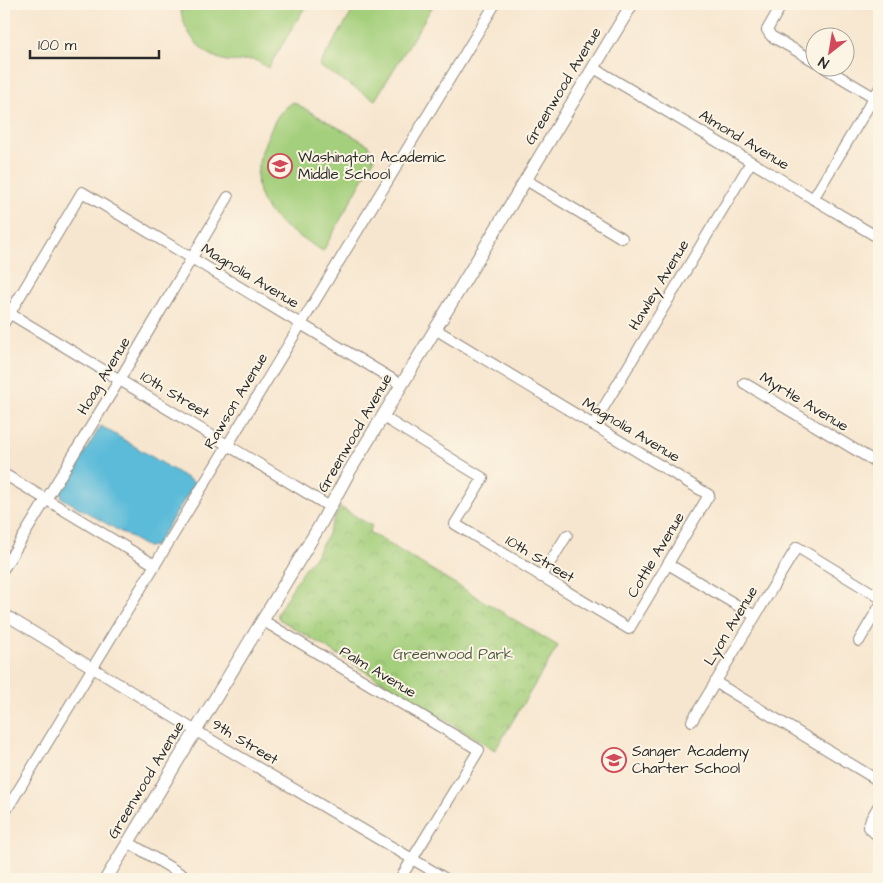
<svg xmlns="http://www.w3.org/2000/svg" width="883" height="883" viewBox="0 0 883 883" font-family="'Architects Daughter',sans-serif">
	<defs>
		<pattern id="park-crowns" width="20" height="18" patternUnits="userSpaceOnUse" patternTransform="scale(1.25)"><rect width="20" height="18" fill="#a4cf7c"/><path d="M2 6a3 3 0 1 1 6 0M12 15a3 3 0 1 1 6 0" fill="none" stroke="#8db26b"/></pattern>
	</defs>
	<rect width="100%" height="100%" fill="#fcf5e5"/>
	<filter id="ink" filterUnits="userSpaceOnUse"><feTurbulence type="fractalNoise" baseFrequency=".02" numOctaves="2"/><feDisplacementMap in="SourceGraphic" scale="10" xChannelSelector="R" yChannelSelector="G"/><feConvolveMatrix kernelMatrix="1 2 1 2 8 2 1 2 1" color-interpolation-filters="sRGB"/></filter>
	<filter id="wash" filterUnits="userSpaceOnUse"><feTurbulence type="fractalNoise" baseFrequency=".0096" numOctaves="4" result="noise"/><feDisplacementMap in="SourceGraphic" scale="20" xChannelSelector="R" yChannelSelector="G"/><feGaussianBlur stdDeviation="1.12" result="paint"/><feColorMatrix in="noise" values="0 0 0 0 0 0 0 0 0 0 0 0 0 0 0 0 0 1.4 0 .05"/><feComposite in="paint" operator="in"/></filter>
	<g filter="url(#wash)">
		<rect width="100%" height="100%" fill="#f7e6cf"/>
		<!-- grass -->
		<g fill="#a4cf7c" stroke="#687d54">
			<path d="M180 4H307L268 68C264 66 259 61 254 60 245 59 236 63 227 61 199 55 182 30 180 4Z"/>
			<path d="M357 4H434L375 100 319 66Z"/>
			<path d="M293 102 369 145 374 159 323 251C276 223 241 203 265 143 269 133 274 120 281 112 284 108 290 105 293 102Z"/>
		</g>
		<!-- park -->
		<path fill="url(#park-crowns)" stroke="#687d54" d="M340 507 372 526 369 532 558 646 495 750 279 619 277 614 305 567 314 558 327 536 332 523Z"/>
		<!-- water -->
		<path fill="#5bbbd9" stroke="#437382" d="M101 426 195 483 155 546 147 547 62 498 61 491Z"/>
	</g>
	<g filter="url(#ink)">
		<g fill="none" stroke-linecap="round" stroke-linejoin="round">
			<defs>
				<g id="minor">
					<path d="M782 4 767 30 771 36 816 62"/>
					<path d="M594 68 879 238"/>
					<path d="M825 68 879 100"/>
					<path d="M526 180 622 238"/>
					<path d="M813 199 879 89"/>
					<path d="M4 310 330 507"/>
					<path d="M4 323 82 192 402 385"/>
					<path d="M744 383 874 461 879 453"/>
					<path d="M383 417 483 478 455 524 629 629 709 495 435 329"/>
					<path d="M593 425 751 162"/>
					<path d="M4 474 155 565"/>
					<path d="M668 564 755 616"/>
					<path d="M4 568 120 379 228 197"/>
					<path d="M541 577 567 535"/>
					<path d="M4 614 196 731 446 879"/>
					<path d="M262 620 479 750 400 879"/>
					<path d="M859 641 879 607"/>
					<path d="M715 682 879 781"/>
					<path d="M692 721 797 547 879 597"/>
					<path d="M879 805 871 819 868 827 879 837"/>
					<path d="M4 814 495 4"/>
					<path d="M128 842 189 879"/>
				</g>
				<path id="tertiary" d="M106 879 319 527 349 472 632 4"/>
			</defs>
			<!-- minor casing -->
			<use href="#minor" stroke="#91887d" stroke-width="12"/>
			<!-- tertiary casing -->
			<use href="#tertiary" stroke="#91887d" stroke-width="14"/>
			<!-- minor -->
			<use href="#minor" stroke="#fff" stroke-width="10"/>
			<!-- tertiary -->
			<use href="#tertiary" stroke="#fff" stroke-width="12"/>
		</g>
	</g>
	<!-- icons -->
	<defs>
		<symbol id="school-ring" viewBox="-11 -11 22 22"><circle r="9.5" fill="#fcf5e5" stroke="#d1495b" stroke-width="1.5"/><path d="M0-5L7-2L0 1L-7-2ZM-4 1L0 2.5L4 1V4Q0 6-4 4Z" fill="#d1495b"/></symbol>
	</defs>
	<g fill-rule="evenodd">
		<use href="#school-ring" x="266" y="152" width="28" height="28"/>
		<use href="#school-ring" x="600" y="746" width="28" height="28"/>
	</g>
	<g text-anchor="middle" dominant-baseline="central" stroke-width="4" stroke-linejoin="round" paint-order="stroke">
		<!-- street labels -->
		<g font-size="15" fill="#2b2b2b" stroke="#fcf5e5">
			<text transform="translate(563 86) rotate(-59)">Greenwood Avenue</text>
			<text transform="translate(744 140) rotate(31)">Almond Avenue</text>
			<text transform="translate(250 276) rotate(31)">Magnolia Avenue</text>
			<text transform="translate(659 285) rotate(-59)">Hawley Avenue</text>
			<text transform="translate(104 376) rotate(-59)">Hoag Avenue</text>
			<text transform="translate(175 395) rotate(31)">10th Street</text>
			<text transform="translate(236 401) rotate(-59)">Rawson Avenue</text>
			<text transform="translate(804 402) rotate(31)">Myrtle Avenue</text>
			<text transform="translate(631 430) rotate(31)">Magnolia Avenue</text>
			<text transform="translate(355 433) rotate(-60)">Greenwood Avenue</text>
			<text transform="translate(656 555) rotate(-59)">Cottle Avenue</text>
			<text transform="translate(540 559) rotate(31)">10th Street</text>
			<text transform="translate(731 626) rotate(-59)">Lyon Avenue</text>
			<text transform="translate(378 672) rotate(31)">Palm Avenue</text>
			<text transform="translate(245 742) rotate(31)">9th Street</text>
			<text transform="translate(146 780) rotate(-59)">Greenwood Avenue</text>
		</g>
		<!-- poi labels -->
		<g font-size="15" fill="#2b2b2b" stroke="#fcf5e5" text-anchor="start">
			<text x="298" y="157">Washington Academic<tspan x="298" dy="17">Middle School</tspan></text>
			<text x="632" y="751">Sanger Academy<tspan x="632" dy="17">Charter School</tspan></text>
		</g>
		<!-- park labels -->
		<g font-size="15" fill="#4f5c43" stroke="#fcf5e5">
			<text x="453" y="654">Greenwood Park</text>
		</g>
	</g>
	<!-- margin -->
	<rect width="883" height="883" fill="none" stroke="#fcf5e5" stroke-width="20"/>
	<!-- north arrow -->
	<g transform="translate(830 52) rotate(211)"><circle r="24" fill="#fcf5e5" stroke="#a8a49b"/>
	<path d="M0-4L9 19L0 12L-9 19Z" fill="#d1495b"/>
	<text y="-8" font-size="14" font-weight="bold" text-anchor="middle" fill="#2b2b2b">N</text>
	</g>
	<!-- scale -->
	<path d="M30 50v8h129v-8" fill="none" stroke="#2b2b2b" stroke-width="2.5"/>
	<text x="38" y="50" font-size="15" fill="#2b2b2b" stroke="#fcf5e5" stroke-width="4" paint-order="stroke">100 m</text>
</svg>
